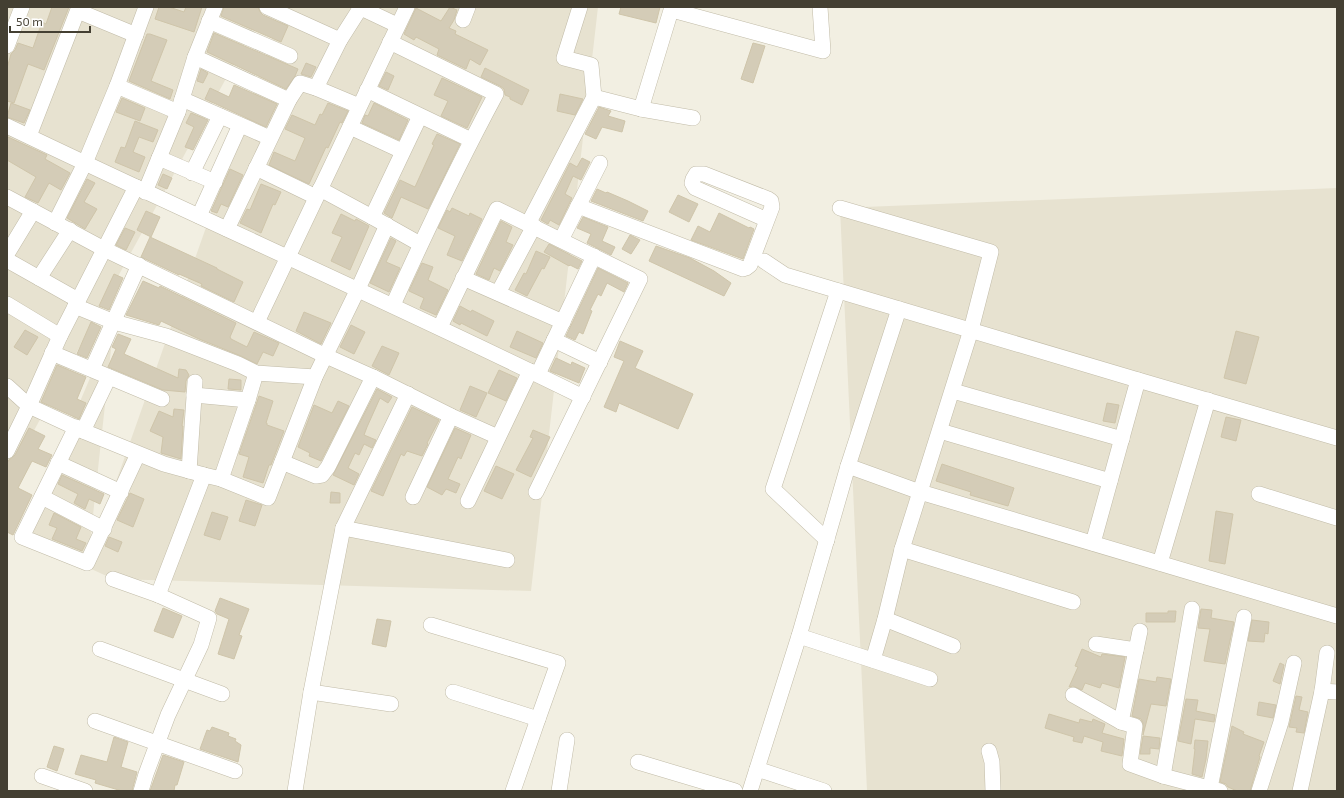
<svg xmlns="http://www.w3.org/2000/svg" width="1344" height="798" viewBox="0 0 1344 798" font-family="'Exo 2',sans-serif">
	<rect width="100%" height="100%" fill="#f2efe2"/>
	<!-- residential -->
	<g fill="#e7e2d0">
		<path d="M7 7H265L7 480Z"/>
		<path d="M284 7H598L531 591 113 579 22 537 114 322 88 561Z"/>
		<path d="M1337 188V791H867L840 208Z"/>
	</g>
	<!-- building -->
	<g fill="#d4ccb7" stroke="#cfc5aa">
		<path d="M52 7H69L44 70 28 64 14 103 7 101V68L11 54 15 50 18 43 33 48 42 22 46 24Z"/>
		<path d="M159 7H169L184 12 186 7H202L194 32 155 19Z"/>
		<path d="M224 7H258L260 12 263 15 288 26 281 42 221 16Z"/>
		<path d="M450 7 457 10 454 20 449 28 456 31 455 34 488 50 480 65 470 59 466 69 437 55 439 49 416 37 414 40 404 34 416 8 441 21Z"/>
		<path d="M621 7H660L656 23 619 14Z"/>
		<path d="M214 33 298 69 295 76 286 89 207 52Z"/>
		<path d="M147 34H150L167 40 151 81 173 90 170 99 129 81Z"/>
		<path d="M753 43 765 46 753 83 741 79Z"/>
		<path d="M306 63 316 67 311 77 301 74Z"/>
		<path d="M485 68 529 90 522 105 510 99V97L505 95 504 89 500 86 481 77Z"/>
		<path d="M201 69 208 73 203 83 197 81Z"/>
		<path d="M386 72 394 76 388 90 379 86Z"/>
		<path d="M442 78 482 97 467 128 441 116 448 101 434 95Z"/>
		<path d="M234 85 277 104 266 127 205 99 210 88 229 97Z"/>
		<path d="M560 94 583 99 575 115 557 111Z"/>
		<path d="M122 98 145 108 140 121 116 112Z"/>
		<path d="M11 103 30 110 24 123 7 117Z"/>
		<path d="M328 103 348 111 342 123 340 122 328 148 326 147 309 184 269 165 274 152 295 161 305 138 285 129 292 115 315 125 320 114 322 115Z"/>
		<path d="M374 103 408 120 399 140 362 123 365 115 368 116Z"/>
		<path d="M599 107 611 111 608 116 625 121 622 132 602 127 596 139 585 134Z"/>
		<path d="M191 113 208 120 193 150 185 147 194 127 186 123Z"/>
		<path d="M135 121 158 130 153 142 139 137 133 152 145 157 139 172 115 162 121 147 125 148Z"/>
		<path d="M437 134 460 144 428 209 401 197 392 218 384 213 400 180 415 187 434 145 432 144Z"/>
		<path d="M8 137 47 155 45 159 70 173 61 190 49 183 38 203 25 197 36 177 7 160V139Z"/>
		<path d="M582 158 590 162 581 180 573 176 565 194 572 198 559 225 550 220 548 224 541 220 570 163 577 167Z"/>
		<path d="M230 169 243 175 228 207 221 204 217 213 211 211Z"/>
		<path d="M163 174 172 178 167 189 158 185Z"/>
		<path d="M87 179 95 183 84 202 97 209 85 229 67 218Z"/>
		<path d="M261 184 281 192 275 205 273 204 261 233 240 223 247 209 250 210Z"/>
		<path d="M597 189 606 193 607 192 628 201 648 211 643 221 591 201Z"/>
		<path d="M678 195 698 204 689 222 669 212Z"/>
		<path d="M452 208 469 216 470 213 482 219 462 261 447 255 455 236 438 228 447 210 450 212Z"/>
		<path d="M146 211 160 217 151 237 137 230Z"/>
		<path d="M719 213 749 228 750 227 754 229 743 259 691 240 698 226 710 232Z"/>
		<path d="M341 214 355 221 356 219 369 226 350 270 331 261 342 237 332 233Z"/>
		<path d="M583 217 608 227 602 241 615 247 611 255 587 243 591 234 577 228Z"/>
		<path d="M501 221 512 227 506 242 513 245 500 271 494 268 489 280 476 274Z"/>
		<path d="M125 228 135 232 126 250 116 245Z"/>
		<path d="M630 235 640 240 631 254 622 249Z"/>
		<path d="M150 237 217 268V269L243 282 234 302 201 286 202 284 179 274V275L141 257Z"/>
		<path d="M391 238 396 241 386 262 400 268 389 292 370 283Z"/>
		<path d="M549 244 582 261 578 269 570 265 569 266 544 252Z"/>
		<path d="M656 246 690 258 714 271 731 283 724 296 649 261Z"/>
		<path d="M536 251 550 257 544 269 542 268 527 296 515 290 524 273 526 274Z"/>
		<path d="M422 263 433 267 428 280 448 290 436 315 420 308 424 298 409 291Z"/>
		<path d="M598 268 628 283 624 292 607 283 601 296 598 294 590 310 592 311 583 334 579 332 575 340 566 336Z"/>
		<path d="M114 274 123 278 109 310 99 306Z"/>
		<path d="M143 281 159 288 160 286 236 323 230 337 231 339 247 347 254 332 279 343 273 356 263 352 257 364 241 356 199 339 161 321 159 325 126 315Z"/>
		<path d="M460 306 471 312 472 310 494 321 487 336 461 323 460 325 453 321Z"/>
		<path d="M304 312 331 323 321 344 296 331Z"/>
		<path d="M91 322 101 327 87 358 77 354Z"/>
		<path d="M351 325 365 332 354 354 340 347Z"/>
		<path d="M25 330 38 337 27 355 14 347Z"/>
		<path d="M517 331 543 343 536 358 510 347Z"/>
		<path d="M1236 331 1259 337 1246 384 1224 378Z"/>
		<path d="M118 334 131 339 124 354 178 378 179 369 186 370 189 375 186 381 185 392 163 390 108 367 116 349 112 347Z"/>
		<path d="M620 341 643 351 635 368 693 394 678 429 619 403 616 412 604 407 624 361 614 357Z"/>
		<path d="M382 346 399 353 389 375 372 366Z"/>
		<path d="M556 358 571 365 572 362 585 368 579 383 550 371Z"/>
		<path d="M57 365 86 377 77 399 86 403 79 419 41 402Z"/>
		<path d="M499 370 517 378 506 401 488 393Z"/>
		<path d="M229 379 241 380V390L228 389Z"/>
		<path d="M470 386 487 393 476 417 460 410Z"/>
		<path d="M377 389 392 397 388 403 380 398 367 427 364 435 376 440 372 448 364 444 359 455 355 453 348 468 359 474 354 485 333 475Z"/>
		<path d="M259 396 273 401 266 423H267V425L284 431 271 465H269L263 483 243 477 249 457 239 454Z"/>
		<path d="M338 401 349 406 321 461 309 456 310 453 298 447 314 405 332 413Z"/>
		<path d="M1107 403 1119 405 1115 423 1103 421Z"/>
		<path d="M412 407 439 420 427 443 428 444 422 456 407 451 404 456 401 454 383 496 371 491Z"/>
		<path d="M174 409 184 410 182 426H183L181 459 161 453 163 437 150 431 159 411 173 417Z"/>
		<path d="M1226 417 1241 420 1236 441 1221 437Z"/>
		<path d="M29 428 45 436 38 449 52 455 46 467 32 461 18 488 32 495 13 535 7 532V463L9 460 15 455Z"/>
		<path d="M455 428 471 435 461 459 458 457 448 479 460 484 456 493 446 489 442 495 427 487Z"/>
		<path d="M533 430 550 437 543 452 531 477 516 470 533 438 530 437Z"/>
		<path d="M942 464 1014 488 1008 506 970 495 971 492 936 481Z"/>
		<path d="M496 466 514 474 502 499 484 491Z"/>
		<path d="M62 475 104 494 100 504 89 499 85 509 74 503 78 494 58 484Z"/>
		<path d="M331 492 340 493V503H330Z"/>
		<path d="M130 493 144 499 133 527 117 520Z"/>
		<path d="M246 500 262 505 255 526 239 521Z"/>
		<path d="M1216 511 1233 514 1225 564 1209 561Z"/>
		<path d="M212 512 228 517 220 540 204 535Z"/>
		<path d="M54 513 81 527 76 539 86 543 82 551 52 539 57 528 49 525Z"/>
		<path d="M109 537 122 542 118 552 105 546Z"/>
		<path d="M220 598 249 609 239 635 242 636 234 659 218 654 229 619 217 614 215 611Z"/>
		<path d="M163 608 182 616 173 638 154 631Z"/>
		<path d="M1201 609 1212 610 1211 618 1234 622 1225 664 1204 661 1210 629 1198 628Z"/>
		<path d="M1168 611H1176L1175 622H1146V613H1168Z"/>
		<path d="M377 619 391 621 386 647 372 644Z"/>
		<path d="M1252 620 1269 622 1268 634 1265 633 1264 642 1248 641Z"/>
		<path d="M1082 649 1101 657 1102 654 1125 657 1119 688 1102 683 1100 688 1085 683 1082 690 1073 686 1069 687 1078 667 1075 666Z"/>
		<path d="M1280 663 1284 665 1280 684 1273 681Z"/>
		<path d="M1157 677 1171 679 1166 706 1151 704 1143 735V723L1141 719 1132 716 1139 679 1156 682Z"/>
		<path d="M1296 696 1302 697 1299 710 1308 712 1304 733 1296 732 1297 728 1289 727Z"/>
		<path d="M1186 699 1198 700 1196 711 1215 715 1214 722 1195 719 1191 744 1178 741Z"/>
		<path d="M1259 702 1276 705 1273 718 1257 715Z"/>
		<path d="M1049 714 1079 723 1080 719 1092 722 1093 719 1105 724 1102 733 1124 739 1122 756 1101 751 1103 742 1084 736 1082 743 1073 741 1074 737 1045 728Z"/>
		<path d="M1232 726 1244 732 1243 734 1264 742 1259 756 1260 757 1250 791H1237L1228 787 1226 784 1220 782Z"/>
		<path d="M212 727 229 733 228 736 236 739 235 741 241 745 238 762 200 749 207 730 210 731Z"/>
		<path d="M1143 736 1160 738 1159 749 1150 748V754H1140Z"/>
		<path d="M114 737 128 742 121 767 137 772 132 791H122L95 783 96 780 75 774 81 755 107 762Z"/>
		<path d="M1195 740 1208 741 1206 759 1202 777 1192 774 1195 749H1194Z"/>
		<path d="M54 746 64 749 57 771 47 767Z"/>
		<path d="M163 755 184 762 177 785H175L174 791H150Z"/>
	</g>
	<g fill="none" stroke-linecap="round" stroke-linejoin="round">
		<defs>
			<g id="minor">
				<path d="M267 7 340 40"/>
				<path d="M359 7 397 25"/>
				<path d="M580 7 564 58 591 65 594 97"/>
				<path d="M672 10 823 51 820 7"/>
				<path d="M78 11 136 35"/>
				<path d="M463 20 468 7"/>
				<path d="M209 21 290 56"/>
				<path d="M390 42 496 94C459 163 425 234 393 305"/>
				<path d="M7 46 22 7"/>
				<path d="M195 57 289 100"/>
				<path d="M117 86 178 112"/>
				<path d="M316 88 340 40 361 7"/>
				<path d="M367 90 471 140"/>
				<path d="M182 99 270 138"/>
				<path d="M641 109 693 118"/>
				<path d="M7 126C198 218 393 303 583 397"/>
				<path d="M350 127 402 151"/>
				<path d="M29 136 79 7"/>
				<path d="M159 158 215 182"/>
				<path d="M256 168 316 197"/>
				<path d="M192 173 220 116"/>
				<path d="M320 189 372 217 420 244"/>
				<path d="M145 192 178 112 195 57 215 7"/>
				<path d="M7 197 104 249 326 356 373 377 451 416 498 437"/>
				<path d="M578 206 743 269 746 268 750 265 772 207 771 201 768 199 704 174H696L693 179 692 183 695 188 767 220"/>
				<path d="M840 208 991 252 971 330 902 549 885 619 873 660"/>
				<path d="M199 216 240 125"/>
				<path d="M372 217 420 116"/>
				<path d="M55 223 85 163 117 86 146 7"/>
				<path d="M528 224 594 97 641 109 672 7"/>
				<path d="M227 229 289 100 300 83 316 88 359 106"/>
				<path d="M561 240 600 163"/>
				<path d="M7 254 33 211"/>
				<path d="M7 260 78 300"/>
				<path d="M764 261 785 275 1138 380 1337 438"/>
				<path d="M39 278 70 230"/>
				<path d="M463 278 563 322"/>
				<path d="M498 293 534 226"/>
				<path d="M7 304 60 336"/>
				<path d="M75 306 114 322 166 336 238 364 256 373 315 377"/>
				<path d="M257 322 407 7"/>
				<path d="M440 327 497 209 640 279 536 492"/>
				<path d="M554 340 600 362"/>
				<path d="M52 353 162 399"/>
				<path d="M92 369 139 265"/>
				<path d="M538 374 594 256"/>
				<path d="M7 386 29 406 83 431 164 464 204 475 221 479 268 498 315 377 358 289 387 225"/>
				<path d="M953 391 1122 439"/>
				<path d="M194 395 248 400"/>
				<path d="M76 427 22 537 87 563 138 454"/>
				<path d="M83 431 109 377"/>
				<path d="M940 431 1110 481"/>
				<path d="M7 451 29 406 60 336 136 187"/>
				<path d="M282 462 316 476 322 475 328 467 373 377"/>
				<path d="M58 463 121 492"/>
				<path d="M848 466 920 492 1337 616"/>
				<path d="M189 471 195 382"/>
				<path d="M221 479 248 400 256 373"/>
				<path d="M1259 494 1337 518"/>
				<path d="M42 497 104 529"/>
				<path d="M413 497 451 416"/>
				<path d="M468 501 530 371"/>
				<path d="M343 528 507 560"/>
				<path d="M827 540 773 489 838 291"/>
				<path d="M1093 543 1138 380"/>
				<path d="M902 549 1073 602"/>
				<path d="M1160 563 1208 400"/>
				<path d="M113 579 158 595 209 618 201 645 168 715 146 774 141 791"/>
				<path d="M158 595 204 475"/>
				<path d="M885 619 953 646"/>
				<path d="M431 625 558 663 538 719 513 791"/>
				<path d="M1140 631 1121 722 1135 726 1130 764 1163 776 1220 791"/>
				<path d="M799 636 930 679"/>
				<path d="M1096 644 1136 650"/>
				<path d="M100 649 222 694"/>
				<path d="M1322 691 1337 692"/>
				<path d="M311 692 391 704"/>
				<path d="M453 692 538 719"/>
				<path d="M1073 695 1121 722"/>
				<path d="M95 721 235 771"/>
				<path d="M989 751 992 762 993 791"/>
				<path d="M638 762 735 791"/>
				<path d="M757 769 824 791"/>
				<path d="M42 776 85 791"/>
				<path d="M1163 776 1192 609"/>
				<path d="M1210 788 1244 617"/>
				<path d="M295 791 311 692 343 528 408 394"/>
				<path d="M559 791 567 740"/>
				<path d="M750 791 799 636 848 466 899 309"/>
				<path d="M1259 791 1281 722 1294 663"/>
				<path d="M1300 791 1322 691 1327 653"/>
			</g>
		</defs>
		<!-- minor casing -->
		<use href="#minor" stroke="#c1bba7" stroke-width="16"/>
		<!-- minor -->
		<use href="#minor" stroke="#fff" stroke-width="15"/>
	</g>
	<!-- border -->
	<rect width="1344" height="798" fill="none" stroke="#443f32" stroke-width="16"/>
	<!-- scale -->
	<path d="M10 26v6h80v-6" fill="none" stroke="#443f32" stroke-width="2"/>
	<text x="16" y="26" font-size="12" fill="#443f32" stroke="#ffffff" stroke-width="3" paint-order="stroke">50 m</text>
</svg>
